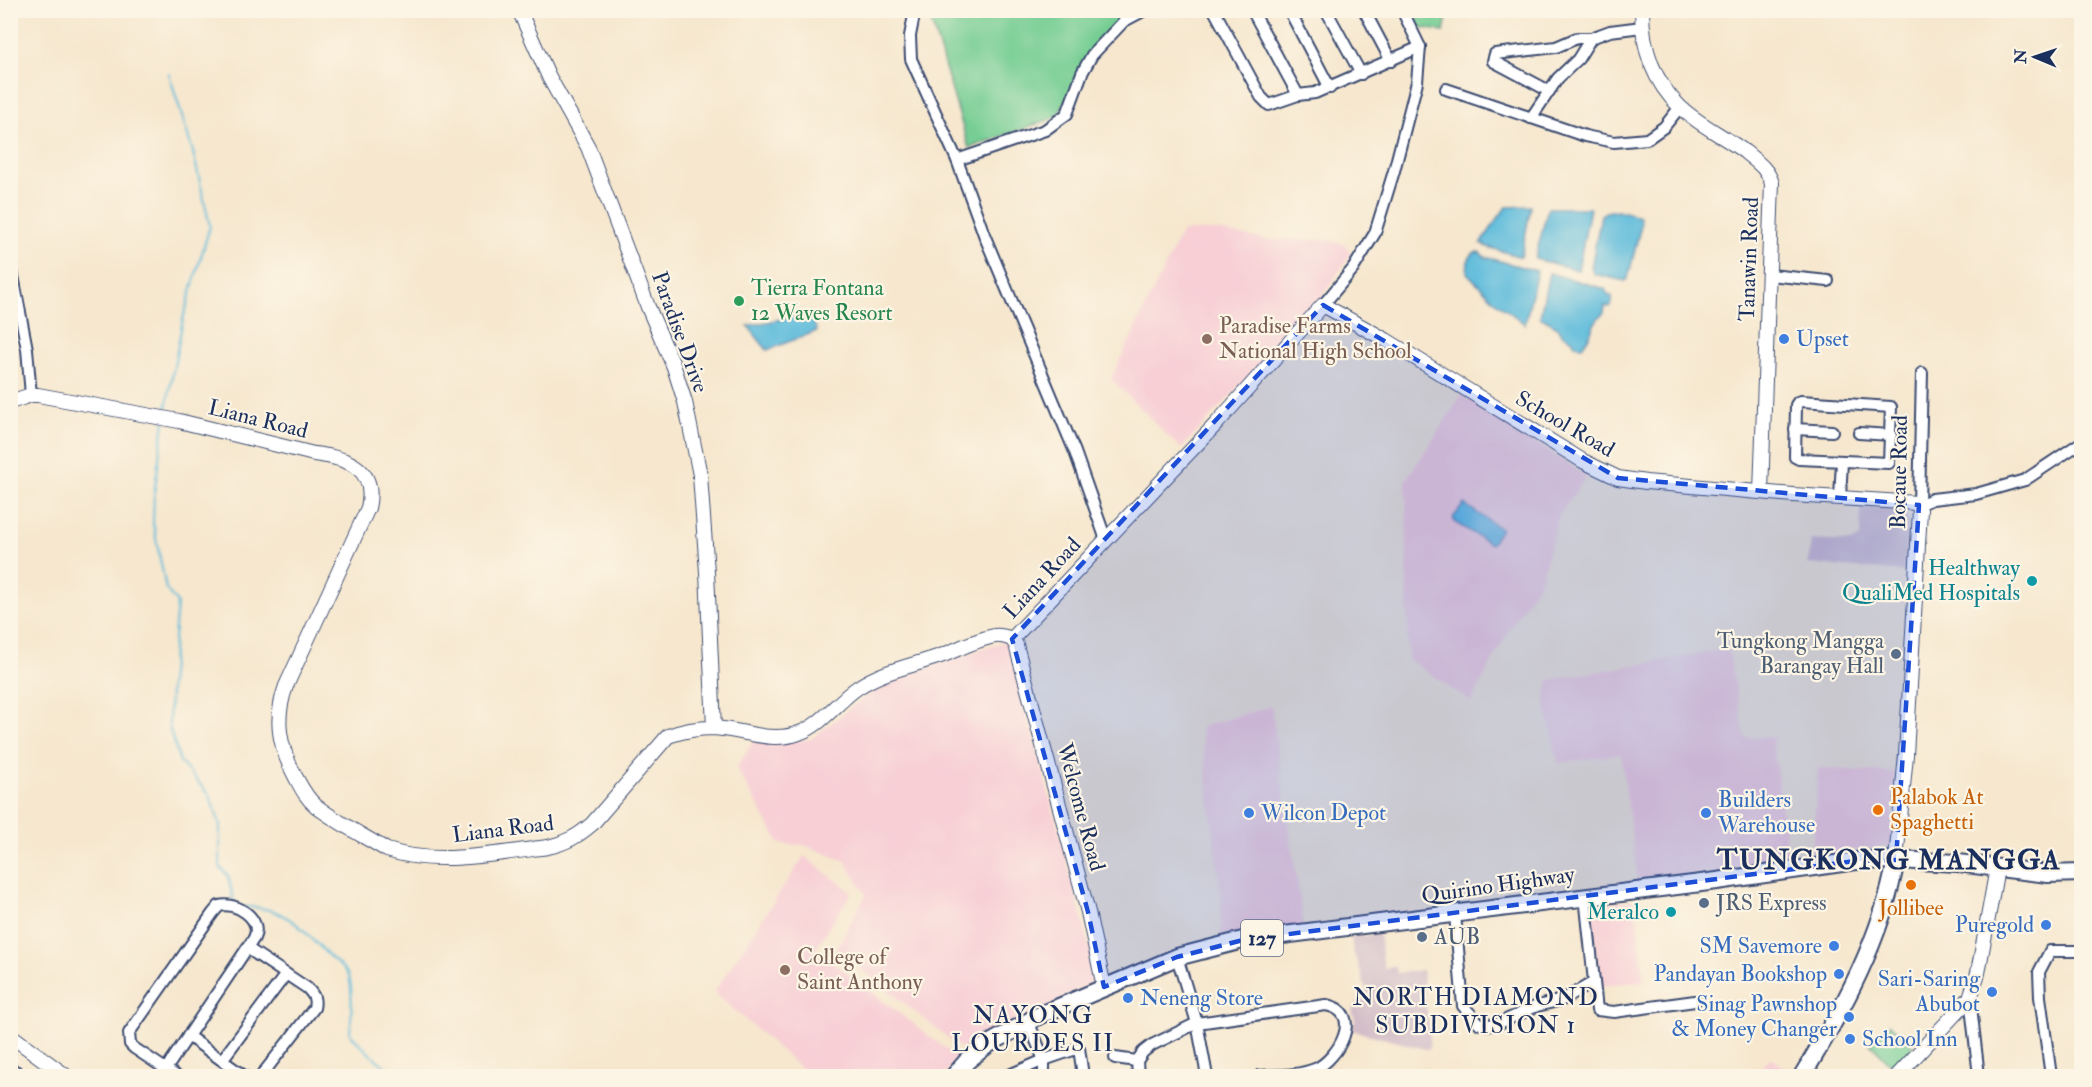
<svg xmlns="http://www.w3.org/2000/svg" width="2092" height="1087" viewBox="0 0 2092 1087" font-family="'IM FELL Double Pica',serif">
	<rect width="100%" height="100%" fill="#fcf5e5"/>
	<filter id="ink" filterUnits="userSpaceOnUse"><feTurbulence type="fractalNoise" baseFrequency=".0167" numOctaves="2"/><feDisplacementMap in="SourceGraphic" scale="12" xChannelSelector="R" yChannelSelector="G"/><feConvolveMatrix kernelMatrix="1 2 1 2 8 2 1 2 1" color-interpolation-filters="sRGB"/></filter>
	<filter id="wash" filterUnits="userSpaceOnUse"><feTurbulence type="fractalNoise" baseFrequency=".008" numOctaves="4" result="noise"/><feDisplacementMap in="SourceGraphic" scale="24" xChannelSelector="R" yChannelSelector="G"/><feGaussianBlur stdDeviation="1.35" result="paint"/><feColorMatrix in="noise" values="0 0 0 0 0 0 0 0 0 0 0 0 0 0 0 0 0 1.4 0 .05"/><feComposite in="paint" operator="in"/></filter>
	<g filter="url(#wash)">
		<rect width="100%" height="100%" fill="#f6e7ce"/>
		<!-- built -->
		<g fill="#f7cfd5">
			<path d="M1182 231H1220L1268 240H1329L1346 245 1351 254 1320 299 1181 449 1111 379Z"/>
			<path d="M1462 395 1587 476 1559 515 1540 581 1507 633 1471 702 1408 659 1406 480Z"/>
			<path d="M1008 640 1098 979 972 1057 836 949 866 895 845 861 805 845 780 844 736 768 753 742 811 739 883 682Z"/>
			<path d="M1728 649 1745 738 1772 737 1789 863 1638 881 1621 754 1558 763 1545 702 1549 680Z"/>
			<path d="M1271 706 1304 927 1221 937V899L1201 727Z"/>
			<path d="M1818 768 1895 773 1891 846 1812 854Z"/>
			<path d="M804 856 852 892 815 949 958 1058 943 1076H810L714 992Z"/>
			<path d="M1635 900 1644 981 1600 986 1590 906Z"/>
			<path d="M1771 1057 1793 1076H1753Z"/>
		</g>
		<!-- industrial -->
		<g fill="#d2bdc8">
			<path d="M1861 508H1900L1906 514 1909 520 1906 572 1808 564 1811 540 1852 542 1860 537Z"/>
			<path d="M1379 934 1384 968 1396 967 1397 973 1422 970 1430 1036 1429 1050 1351 1030 1355 1020 1352 1011 1366 989 1353 950 1351 937Z"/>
		</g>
		<!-- green -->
		<g fill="#77ce94" stroke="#497e79" stroke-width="1.5">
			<path d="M928 11H1140L1096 44 1057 117 969 148Z"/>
			<path d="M1419 11H1448L1444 32 1416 26Z"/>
			<path d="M1890 1024 1914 1046 1893 1067 1870 1044Z"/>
		</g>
		<!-- water -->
		<g fill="#5dbbdb" stroke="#3c759c" stroke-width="1.5">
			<path d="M1531 206 1521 257 1485 246 1481 243 1506 207Z"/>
			<path d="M1548 208H1590L1578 270 1535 259Z"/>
			<path d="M1617 210 1640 216 1641 225 1630 270 1628 278 1625 281 1594 274 1591 268 1601 215 1606 212Z"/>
			<path d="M1479 252 1485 257 1537 271 1525 324 1496 302 1467 273 1468 261 1473 253Z"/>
			<path d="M1549 273 1605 289 1608 295 1612 296V303L1610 307 1605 306 1604 313C1589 324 1594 336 1582 346L1575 345 1573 340 1562 334 1558 327 1540 317Z"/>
			<path d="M810 313 817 331 767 350 748 326Z"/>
			<path d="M1464 504 1501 529 1491 544 1454 522 1453 518Z"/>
		</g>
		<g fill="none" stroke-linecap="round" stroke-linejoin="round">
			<!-- stream -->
			<g stroke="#5dbbdb" stroke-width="2">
				<path d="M165 414 183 319 210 226 193 152 169 74"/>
				<path d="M164 422 154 494 153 523 166 589 177 603 170 686 169 727 180 762 209 794 220 824V867L228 876 234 902"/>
				<path d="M244 907C285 906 302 928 328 955 334 961 344 968 348 975 354 986 351 1021 350 1034L372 1056 398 1076"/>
			</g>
		</g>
	</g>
	<g filter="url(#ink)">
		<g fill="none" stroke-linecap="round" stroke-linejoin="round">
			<defs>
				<g id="street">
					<path d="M915 10 910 36 911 59 957 160 985 237 1075 452 1106 540"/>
					<path d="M1214 10 1261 97 1269 105 1298 95 1315 93 1420 47"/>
					<path d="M1252 10 1298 95"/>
					<path d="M1289 10 1330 88"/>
					<path d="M1326 10 1361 74"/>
					<path d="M1364 10 1391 61"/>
					<path d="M1402 10 1420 47"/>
					<path d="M1446 89 1585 136 1614 142 1647 139 1664 127 1680 107"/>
					<path d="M1549 91 1493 61 1495 54 1556 47 1577 38H1591L1610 31 1642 27"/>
					<path d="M1531 118 1558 78 1578 59 1591 38"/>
					<path d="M957 160 1045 130 1067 114 1082 73 1092 55 1124 21 1145 10"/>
					<path d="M10 260 27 349 31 395"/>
					<path d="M1770 275 1828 281"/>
					<path d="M1323 305 1353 269 1375 233 1394 171 1417 82 1420 47"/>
					<path d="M1922 373 1919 505 1932 499 1976 494 2025 480 2082 442"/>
					<path d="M1801 401 1891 407 1889 463 1799 459 1795 457 1796 405 1798 402Z"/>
					<path d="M1795 429 1832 431"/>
					<path d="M1859 433 1891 435"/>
					<path d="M1840 497 1842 462"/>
					<path d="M1585 896 1597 1010 1614 1012 1695 1001"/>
					<path d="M1455 914 1463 1006 1480 1024 1495 1025 1537 1006 1562 1000 1594 982"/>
					<path d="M247 948 307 988C314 995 316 999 314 1008L261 1076"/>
					<path d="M1177 957 1197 1023 1207 1076"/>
					<path d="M1970 998 1979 1076"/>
					<path d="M1028 1021 1044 1060V1076"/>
					<path d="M188 1036 244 1076"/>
					<path d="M1115 1058 1137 1061"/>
					<path d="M222 1060 286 974"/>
					<path d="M10 1068 17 1072"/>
					<path d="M161 1076 166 1069 254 938C263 919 236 901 219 906L213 913 129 1033 130 1044 134 1048 176 1076"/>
					<path d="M1007 1076 1044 1060 1079 1048 1083 1076"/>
					<path d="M1138 1076 1137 1061 1143 1052 1152 1045 1197 1023 1326 1005C1366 1012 1337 1060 1315 1069 1298 1076 1277 1075 1259 1076"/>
					<path d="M2051 1076 2040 997 2039 972 2050 951H2082"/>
				</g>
				<g id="secondary">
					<path d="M519 10 549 77 588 147 648 307 674 367 685 402 700 475 707 572 714 728"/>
					<path d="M1642 10C1642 46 1653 81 1680 107 1698 124 1725 137 1745 152 1757 162 1767 168 1772 183L1761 492"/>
					<path d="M10 402 31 395H38L179 421 314 454C348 458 377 468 368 508L286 686C274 719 279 746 295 776 301 787 306 798 316 806 338 823 364 836 387 850 438 867 497 853 548 847 566 843 578 836 592 824L668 736C682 731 697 728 713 728 741 729 771 744 799 733 822 725 838 701 857 688 884 670 913 666 943 655 959 649 977 639 995 636 1001 635 1006 637 1012 639"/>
					<path d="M1012 639 1217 423 1323 305 1386 340 1583 461 1618 478 1646 482 1793 495 1917 503 1920 510 1906 755 1896 860"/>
					<path d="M1012 639 1016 645 1088 912 1104 987"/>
					<path d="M10 1035 66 1076"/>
					<path d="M1897 1076 1970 998 1978 973 1997 868"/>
				</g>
				<g id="primary">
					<path d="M954 1076 967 1061 987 1045 1040 1015 1177 957 1243 940 1717 881 1856 861 1896 860 1958 863 2048 874 2082 873"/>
					<path d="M1802 1076C1843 1009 1882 938 1896 860"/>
				</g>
			</defs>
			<!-- street casing -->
			<use href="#street" stroke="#3c4b6f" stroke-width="14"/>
			<!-- secondary casing -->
			<use href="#secondary" stroke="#3c4b6f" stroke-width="16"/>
			<!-- primary casing -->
			<use href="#primary" stroke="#3c4b6f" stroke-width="20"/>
			<!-- street -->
			<use href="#street" stroke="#fff" stroke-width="10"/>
			<!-- secondary -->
			<use href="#secondary" stroke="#fff" stroke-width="14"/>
			<!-- primary -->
			<use href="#primary" stroke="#fff" stroke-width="16"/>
		</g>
	</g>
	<!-- marked area -->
	<path fill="#1d4ed8" fill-opacity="0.2" stroke="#1d4ed8" stroke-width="4.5" stroke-dasharray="12 8" stroke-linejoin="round" d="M1323 305 1618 478 1919 505 1896 860 1856 861 1243 940 1177 957 1104 987 1088 912 1012 639Z"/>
	<!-- markers -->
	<circle fill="#2e9e5b" stroke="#fcf5e5" stroke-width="2" cx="739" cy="301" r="6"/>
	<g fill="#8d6e63" stroke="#fcf5e5" stroke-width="2">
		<circle cx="1207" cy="339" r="6"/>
		<circle cx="785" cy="970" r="6"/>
	</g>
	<g fill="#3f7fe0" stroke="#fcf5e5" stroke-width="2">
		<circle cx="1784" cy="339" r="6"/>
		<circle cx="1249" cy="813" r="6"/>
		<circle cx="1706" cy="813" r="6"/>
		<circle cx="2046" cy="925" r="6"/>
		<circle cx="1834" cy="946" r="6"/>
		<circle cx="1839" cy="974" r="6"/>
		<circle cx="1992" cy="992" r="6"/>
		<circle cx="1128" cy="998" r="6"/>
		<circle cx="1849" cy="1017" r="6"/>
		<circle cx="1850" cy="1039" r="6"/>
	</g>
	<g fill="#0f9aa8" stroke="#fcf5e5" stroke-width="2">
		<circle cx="2032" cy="581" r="6"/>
		<circle cx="1671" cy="912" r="6"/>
	</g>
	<g fill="#5c6f8a" stroke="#fcf5e5" stroke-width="2">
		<circle cx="1896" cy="654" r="6"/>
		<circle cx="1704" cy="903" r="6"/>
		<circle cx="1422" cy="937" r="6"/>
	</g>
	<g fill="#e8710a" stroke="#fcf5e5" stroke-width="2">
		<circle cx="1878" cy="810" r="6"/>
		<circle cx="1911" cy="885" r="6"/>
	</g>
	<g text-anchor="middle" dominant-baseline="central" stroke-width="4.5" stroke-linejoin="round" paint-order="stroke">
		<!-- shield labels -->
		<rect fill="#fcf5e5" stroke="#5e6a86" stroke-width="1.5" x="1241" y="920" width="42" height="36" rx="4.5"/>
		<g font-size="21" font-weight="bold" fill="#1b2f5e">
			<text x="1262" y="938">127</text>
		</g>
		<!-- street labels -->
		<g font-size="22" fill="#1b2f5e" stroke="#fcf5e5">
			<text transform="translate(1749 259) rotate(-88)">Tanawin Road</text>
			<text transform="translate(680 332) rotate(70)">Paradise Drive</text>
			<text transform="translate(258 419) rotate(14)">Liana Road</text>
			<text transform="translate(1565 424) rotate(30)">School Road</text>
			<text transform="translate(1899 472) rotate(-89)">Bocaue Road</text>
			<text transform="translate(1042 578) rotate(-47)">Liana Road</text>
			<text transform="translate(1081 807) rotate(75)">Welcome Road</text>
			<text transform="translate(503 829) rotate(-7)">Liana Road</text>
			<text transform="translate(1498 885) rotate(-8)">Quirino Highway</text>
		</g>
		<!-- leisure labels -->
		<g font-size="22" fill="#27864d" stroke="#fcf5e5" text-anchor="start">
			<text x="751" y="288">Tierra Fontana<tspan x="751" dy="25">12 Waves Resort</tspan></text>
		</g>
		<!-- education labels -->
		<g font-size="22" fill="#785e54" stroke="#fcf5e5" text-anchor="start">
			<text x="1219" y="326">Paradise Farms<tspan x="1219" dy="25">National High School</tspan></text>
			<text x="797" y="957">College of<tspan x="797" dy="25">Saint Anthony</tspan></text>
		</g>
		<!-- shop labels -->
		<g font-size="22" fill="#366cbe" stroke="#fcf5e5" text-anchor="start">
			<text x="1796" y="339">Upset</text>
			<text x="1718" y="800">Builders<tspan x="1718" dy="25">Warehouse</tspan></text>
			<text x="1261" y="813">Wilcon Depot</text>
			<text x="2034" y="925" text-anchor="end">Puregold</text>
			<text x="1822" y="946" text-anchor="end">SM Savemore</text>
			<text x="1827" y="974" text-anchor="end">Pandayan Bookshop</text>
			<text x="1980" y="979" text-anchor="end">Sari-Saring<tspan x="1980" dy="25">Abubot</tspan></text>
			<text x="1140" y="998">Neneng Store</text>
			<text x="1837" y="1004" text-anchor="end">Sinag Pawnshop<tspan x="1837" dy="25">&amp; Money Changer</tspan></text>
			<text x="1862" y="1039">School Inn</text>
		</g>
		<!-- culture labels -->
		<g font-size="22" fill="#0d838f" stroke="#fcf5e5" text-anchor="end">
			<text x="2020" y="568">Healthway<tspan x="2020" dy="25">QualiMed Hospitals</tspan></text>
			<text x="1659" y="912">Meralco</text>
		</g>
		<!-- service labels -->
		<g font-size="22" fill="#4e5e75" stroke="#fcf5e5" text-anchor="start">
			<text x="1884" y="641" text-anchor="end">Tungkong Mangga<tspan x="1884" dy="25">Barangay Hall</tspan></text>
			<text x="1716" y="903">JRS Express</text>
			<text x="1434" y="937">AUB</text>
		</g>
		<!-- food labels -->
		<g font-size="22" fill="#c56008" stroke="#fcf5e5" text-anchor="start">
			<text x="1890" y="797">Palabok At<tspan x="1890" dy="25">Spaghetti</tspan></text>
			<text x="1911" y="908" text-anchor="middle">Jollibee</text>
		</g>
		<!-- neighbourhood labels -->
		<g font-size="24" letter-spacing="1.5" fill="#1b2f5e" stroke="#fcf5e5">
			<text x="1476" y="997">NORTH DIAMOND<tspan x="1476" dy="28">SUBDIVISION 1</tspan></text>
			<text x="1033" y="1015">NAYONG<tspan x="1033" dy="28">LOURDES II</tspan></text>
		</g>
		<!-- district labels -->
		<g font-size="28" font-weight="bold" letter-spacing="1.5" fill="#1b2f5e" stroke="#fcf5e5">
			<text x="1889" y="860">TUNGKONG MANGGA</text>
		</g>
	</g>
	<!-- margin -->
	<rect width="2092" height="1087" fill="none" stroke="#fcf5e5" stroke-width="36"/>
	<!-- north arrow -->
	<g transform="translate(2035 57) rotate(272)" stroke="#fcf5e5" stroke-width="4.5" paint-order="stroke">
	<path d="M0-4.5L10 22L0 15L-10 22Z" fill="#1b2f5e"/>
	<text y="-9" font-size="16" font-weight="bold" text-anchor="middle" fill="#1b2f5e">N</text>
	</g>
</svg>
